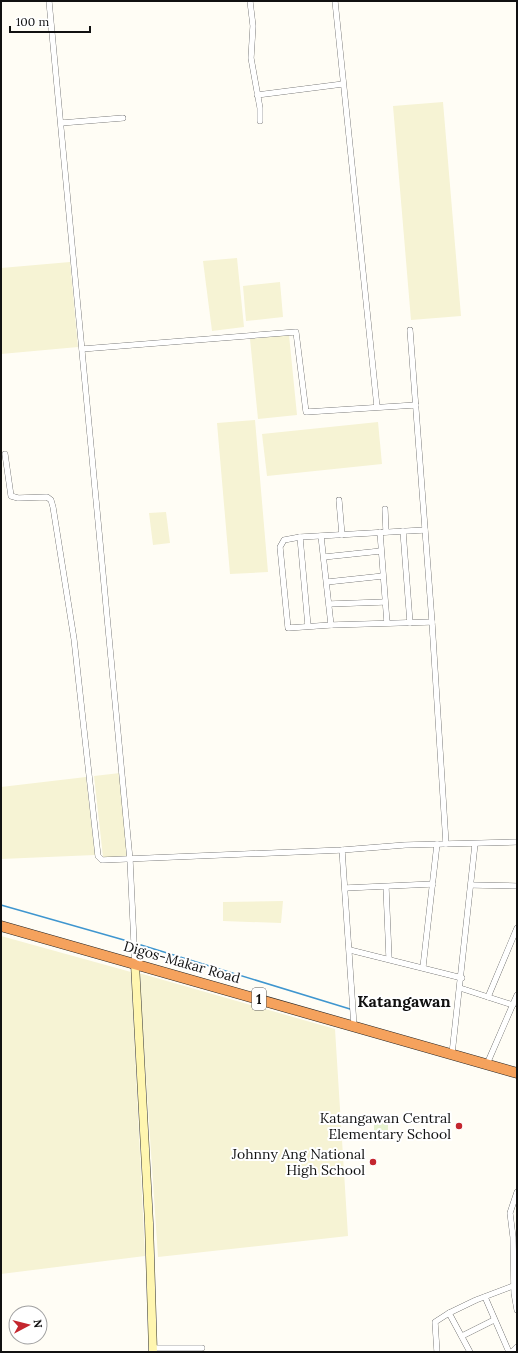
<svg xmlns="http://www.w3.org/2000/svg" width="518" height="1353" viewBox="0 0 518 1353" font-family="Lora,serif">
	<rect width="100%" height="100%" fill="#fffdf5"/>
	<!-- farmland -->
	<g fill="#f6f3d4">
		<path d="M443 102 461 316 411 320 393 106Z"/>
		<path d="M237 258 244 327 212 331 203 261Z"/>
		<path d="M70 262 78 347 1 354V268Z"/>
		<path d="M280 282 283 317 246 321 243 286Z"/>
		<path d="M289 335 297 415 258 419 250 339Z"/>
		<path d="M255 420 268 572 230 574 217 423Z"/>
		<path d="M378 422 382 464 267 476 262 434Z"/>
		<path d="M166 512 170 543 153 545 149 513Z"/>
		<path d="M120 773 127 857H103L94 776Z"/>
		<path d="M86 777 95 855 1 859V787Z"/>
		<path d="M283 901 281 923 223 921V902Z"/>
		<path d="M1 936 131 972 145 1256 1 1274Z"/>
		<path d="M139 973 335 1029 348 1236 158 1257Z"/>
	</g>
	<!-- pitch -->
	<rect fill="#e6f2cf" x="374" y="1114" width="14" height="23"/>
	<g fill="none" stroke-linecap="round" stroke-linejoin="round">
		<!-- stream -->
		<g stroke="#3f96cf" stroke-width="1.5">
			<path d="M1 905 131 942"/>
			<path d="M141 945 350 1009"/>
		</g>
		<defs>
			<g id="street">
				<path d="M49 1 130 860 135 964"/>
				<path d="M250 1 253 26 251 58 260 108V121"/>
				<path d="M335 1 377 407"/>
				<path d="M257 95 343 84"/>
				<path d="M61 123 123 118"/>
				<path d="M410 330 432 622 446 844"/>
				<path d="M82 349 296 332 306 412 416 405"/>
				<path d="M5 454 11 496 18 498 47 497 51 500 53 507 74 639 98 856 102 860 342 850 405 845 517 842"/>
				<path d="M339 500 342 535"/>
				<path d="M385 509 386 532"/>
				<path d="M425 530 300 537 284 540 280 547 288 628 331 625 432 622"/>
				<path d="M403 531 410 623"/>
				<path d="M380 532 387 623"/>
				<path d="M321 536 331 625"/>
				<path d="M300 537 308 626"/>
				<path d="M324 557 381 551"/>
				<path d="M327 582 383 576"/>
				<path d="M329 604 385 602"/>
				<path d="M342 850 354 1026"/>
				<path d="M471 885 517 886"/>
				<path d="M386 887 389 958"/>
				<path d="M345 888 433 884"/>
				<path d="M350 950 462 978"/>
				<path d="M423 967 437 844"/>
				<path d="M460 988 513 1005"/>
				<path d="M488 997 517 928"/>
				<path d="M452 1054 475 844"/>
				<path d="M487 1064 517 995"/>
				<path d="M517 1192 510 1213 513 1237 514 1293 517 1310"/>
				<path d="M485 1297 509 1352"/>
				<path d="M462 1336 494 1320"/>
				<path d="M153 1348H202"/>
				<path d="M437 1352 435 1322 449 1313"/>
				<path d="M470 1352 449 1313 476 1300 513 1286"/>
				<path d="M512 1352 517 1347"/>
			</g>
			<path id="secondary" d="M135 964 149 1223 153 1352"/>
			<path id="highway" d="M1 926 517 1073"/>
		</defs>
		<!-- street casing -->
		<use href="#street" stroke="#444" stroke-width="6"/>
		<!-- secondary casing -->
		<use href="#secondary" stroke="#333" stroke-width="9"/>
		<!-- highway casing -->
		<use href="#highway" stroke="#222" stroke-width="11"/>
		<!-- street -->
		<use href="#street" stroke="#fff" stroke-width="5.5"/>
		<!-- secondary -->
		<use href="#secondary" stroke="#fff6b0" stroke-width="8"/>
		<!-- highway -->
		<use href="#highway" stroke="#f5a25d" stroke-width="10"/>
	</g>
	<!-- markers -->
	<g fill="#c4262e" stroke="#fff" stroke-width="1.5">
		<circle cx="459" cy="1126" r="4"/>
		<circle cx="373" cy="1162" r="4"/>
	</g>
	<g text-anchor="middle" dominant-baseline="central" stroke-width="4" stroke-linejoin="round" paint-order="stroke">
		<!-- shield labels -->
		<rect fill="#fff" stroke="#585858" stroke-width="1" x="252" y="988" width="14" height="22" rx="3"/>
		<g font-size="13" font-weight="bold" fill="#111">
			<text x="259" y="999">1</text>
		</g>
		<!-- street labels -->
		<g font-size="14" fill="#111" stroke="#fff">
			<text transform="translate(182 962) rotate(16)">Digos-Makar Road</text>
		</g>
		<!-- poi labels -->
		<g font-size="14" fill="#111" stroke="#fff" text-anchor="end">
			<text x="451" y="1118">Katangawan Central<tspan x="451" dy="16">Elementary School</tspan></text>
			<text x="365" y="1154">Johnny Ang National<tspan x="365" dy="16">High School</tspan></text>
		</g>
		<!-- quarter labels -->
		<g font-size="16" font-weight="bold" fill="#111" stroke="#fff">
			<text x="404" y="1001">Katangawan</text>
		</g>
	</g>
	<!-- border -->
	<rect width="518" height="1353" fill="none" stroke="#111111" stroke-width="4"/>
	<!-- north arrow -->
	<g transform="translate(28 1325) rotate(83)"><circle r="19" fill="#ffffff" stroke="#a0a0a0"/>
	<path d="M0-3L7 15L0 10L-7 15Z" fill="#c4262e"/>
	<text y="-6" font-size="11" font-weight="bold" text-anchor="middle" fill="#111111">N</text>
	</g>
	<!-- scale -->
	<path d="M10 26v6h80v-6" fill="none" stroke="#111111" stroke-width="2"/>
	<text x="16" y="26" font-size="12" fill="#111111" stroke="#ffffff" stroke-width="3" paint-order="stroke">100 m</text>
</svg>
